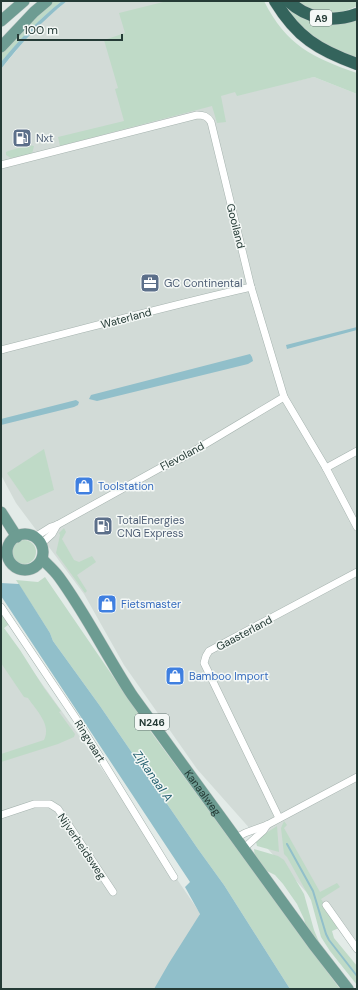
<svg xmlns="http://www.w3.org/2000/svg" width="358" height="990" viewBox="0 0 358 990" font-family="'DM Sans',sans-serif">
	<rect width="100%" height="100%" fill="#e3ebe8"/>
	<!-- built -->
	<g fill="#d2dbd7">
		<path d="M67 1H230L273 86 314 77 357 94V955L331 920 197 769 124 665 84 594 16 503 1 475V69L30 34 43 21Z"/>
		<path d="M1 607 4 631 78 734 200 913 176 989H1Z"/>
	</g>
	<!-- green -->
	<g fill="#bfdac7">
		<path d="M52 1H62C39 19 20 40 1 62V52Z"/>
		<path d="M167 1H264C286 45 313 58 357 73V94L314 77 237 96 235 92 221 96 226 122 217 123 212 106 60 146 58 137 124 121 115 89 118 88 104 40 125 33 119 13Z"/>
		<path d="M283 1 295 11 357 17V61L337 54 296 26Z"/>
		<path d="M297 1H357V6C337 17 315 14 297 1Z"/>
		<path d="M29 145 34 146 32 154 11 158 6 155V152L8 151Z"/>
		<path d="M44 449 54 490 27 502 7 473Z"/>
		<path d="M64 528 66 532 62 539 74 560 79 562 92 556 96 562 77 575 87 591 85 593 56 553 60 535 59 533Z"/>
		<circle cx="24" cy="552" r="12"/>
		<path d="M45 577 151 732 340 989H290L224 885 198 849 100 706 53 641 50 633 16 580 38 582Z"/>
		<path d="M1 609 8 623V625L4 628 20 650 44 688 61 711 59 712 75 734 74 737 58 744 1 762V754L44 740C52 725 36 710 28 698L24 697 1 663Z"/>
		<path d="M284 821 287 825 284 828 320 892 337 883 340 887 321 899 339 928 332 931 334 938 357 966V985L330 951 321 937 311 900 287 857 284 854 281 828Z"/>
		<path d="M277 826 279 852 257 846 256 842 260 837Z"/>
		<path d="M254 849 278 856 284 860 304 894 314 930 319 942 355 989H352L307 931 304 919 297 904 283 884 275 875 267 871 255 858Z"/>
	</g>
	<!-- water -->
	<g fill="#91bfca">
		<path d="M62 1H67C42 21 21 43 1 69V62C20 39 39 19 62 1Z"/>
		<path d="M357 327V330L287 349 286 345Z"/>
		<path d="M250 354 252 357 253 361 248 364 97 401 89 399 91 395Z"/>
		<path d="M76 400 79 402 78 405 74 407 1 425V419Z"/>
		<path d="M1 583 19 584 50 633 53 641 100 706 198 849 224 885 290 989H154L169 963 200 914 185 887 190 882 1 596Z"/>
	</g>
	<g fill="none" stroke-linecap="round" stroke-linejoin="round">
		<!-- stream -->
		<path stroke="#91bfca" stroke-width="2" d="M287 844 313 891 326 934 329 940 357 976"/>
		<defs>
			<g id="minor">
				<path d="M1 165 197 115C204 115 207 116 211 122L251 287 284 397 326 468 357 527"/>
				<path d="M1 350C84 329 167 306 251 287"/>
				<path d="M326 468 357 451"/>
				<path d="M35 537 51 527 57 525 160 468 182 458 284 397"/>
				<path d="M41 544 52 534 57 525"/>
				<path d="M1 607 81 726 174 877"/>
				<path d="M1 815 34 804H50L58 809 113 892"/>
				<path d="M279 818 204 663 206 656 209 651 357 572"/>
				<path d="M236 838 245 833 267 825 357 777"/>
				<path d="M243 849 263 831 267 825"/>
				<path d="M326 905 357 949"/>
			</g>
			<g id="primary">
				<path d="M1 21 24 1"/>
				<path d="M1 47 34 12 47 1"/>
				<path d="M1 512 17 537"/>
				<circle cx="25" cy="552" r="18"/>
				<path id="s1" d="M42 559C48 565 54 570 59 577 86 614 107 657 132 695L313 944 348 989"/>
			</g>
			<g id="motorway">
				<path d="M275 1C297 37 318 50 357 64"/>
				<path d="M288 1C308 19 332 23 357 14"/>
			</g>
		</defs>
		<!-- minor casing -->
		<use href="#minor" stroke="#a6b3af" stroke-width="8"/>
		<!-- primary casing -->
		<use href="#primary" stroke="#c2c8c7" stroke-width="12"/>
		<!-- motorway casing -->
		<use href="#motorway" stroke="#c2c8c7" stroke-width="13"/>
		<!-- minor -->
		<use href="#minor" stroke="#fff" stroke-width="7"/>
		<!-- primary -->
		<use href="#primary" stroke="#6d9c92" stroke-width="11"/>
		<!-- motorway -->
		<use href="#motorway" stroke="#34645c" stroke-width="12"/>
	</g>
	<!-- icons -->
	<defs>
		<symbol id="fuel-square" viewBox="-11 -11 22 22"><rect x="-9" y="-9" width="18" height="18" rx="4" fill="#5c6f8a" stroke="#f4f8f6"/><path d="M-5.5-6h7V0h2V4h1.3V-2.5L3-4.5l.8-.8L6-3V5H2.5V1h-1V6h-7ZM-4.2-4.7v3.2H.2V-4.7Z" fill="#fff"/></symbol>
		<symbol id="office-square" viewBox="-11 -11 22 22"><rect x="-9" y="-9" width="18" height="18" rx="4" fill="#5c6f8a" stroke="#f4f8f6"/><path d="M-6-3h4V-5.5h4V-3h4V5H-6ZM-1-4.5V-3h2v-1.5ZM-6 0V1H6V0Z" fill="#fff"/></symbol>
		<symbol id="shop-square" viewBox="-11 -11 22 22"><rect x="-9" y="-9" width="18" height="18" rx="4" fill="#3f7fe0" stroke="#f4f8f6"/><path d="M-5-2.5h2.3a2.7 3.5 0 0 1 5.4 0H5L5.5 6h-11ZM-1.5-2.5h3a1.5 2.3 0 0 0-3 0Z" fill="#fff"/></symbol>
	</defs>
	<g fill-rule="evenodd">
		<use href="#fuel-square" x="11" y="127" width="22" height="22"/>
		<use href="#office-square" x="139" y="272" width="22" height="22"/>
		<use href="#shop-square" x="73" y="475" width="22" height="22"/>
		<use href="#fuel-square" x="92" y="515" width="22" height="22"/>
		<use href="#shop-square" x="96" y="593" width="22" height="22"/>
		<use href="#shop-square" x="164" y="665" width="22" height="22"/>
	</g>
	<g text-anchor="middle" dominant-baseline="central" stroke-width="3" stroke-linejoin="round" paint-order="stroke">
		<!-- shield labels -->
		<g fill="#f4f8f6" stroke="#637470" stroke-width="1">
			<rect x="310" y="10" width="22" height="16" rx="3"/>
			<rect x="135" y="714" width="34" height="16" rx="3"/>
		</g>
		<g font-size="10" font-weight="bold" fill="#253b36">
			<text x="321" y="18">A9</text>
			<text x="152" y="722">N246</text>
		</g>
		<!-- service labels -->
		<g font-size="11" fill="#4e5e75" stroke="#f4f8f6" text-anchor="start">
			<text x="36" y="138">Nxt</text>
			<text x="164" y="283">GC Continental</text>
			<text x="117" y="520">TotalEnergies<tspan x="117" dy="13">CNG Express</tspan></text>
		</g>
		<!-- street labels -->
		<g font-size="11" fill="#253b36" stroke="#f4f8f6">
			<text transform="translate(236 226) rotate(76)">Gooiland</text>
			<text transform="translate(126 318) rotate(-15)">Waterland</text>
			<text transform="translate(182 456) rotate(-28)">Flevoland</text>
			<text transform="translate(244 633) rotate(-28)">Gaasterland</text>
			<text transform="translate(90 741) rotate(58)">Ringvaart</text>
			<text stroke="none"><textPath href="#s1" startOffset="284">Kanaalweg</textPath></text>
			<text transform="translate(82 846) rotate(56)">Nijverheidsweg</text>
		</g>
		<!-- shop labels -->
		<g font-size="11" fill="#366cbe" stroke="#f4f8f6" text-anchor="start">
			<text x="98" y="486">Toolstation</text>
			<text x="121" y="604">Fietsmaster</text>
			<text x="189" y="676">Bamboo Import</text>
		</g>
		<!-- water labels -->
		<g font-size="12" font-style="italic" fill="#256170" stroke="#f4f8f6">
			<text transform="translate(153 776) rotate(55)">Zijkanaal A</text>
		</g>
	</g>
	<!-- border -->
	<rect width="358" height="990" fill="none" stroke="#253b36" stroke-width="4"/>
	<!-- scale -->
	<path d="M18 34v6h104v-6" fill="none" stroke="#253b36" stroke-width="2"/>
	<text x="24" y="34" font-size="12" fill="#253b36" stroke="#f4f8f6" stroke-width="3" paint-order="stroke">100 m</text>
</svg>
